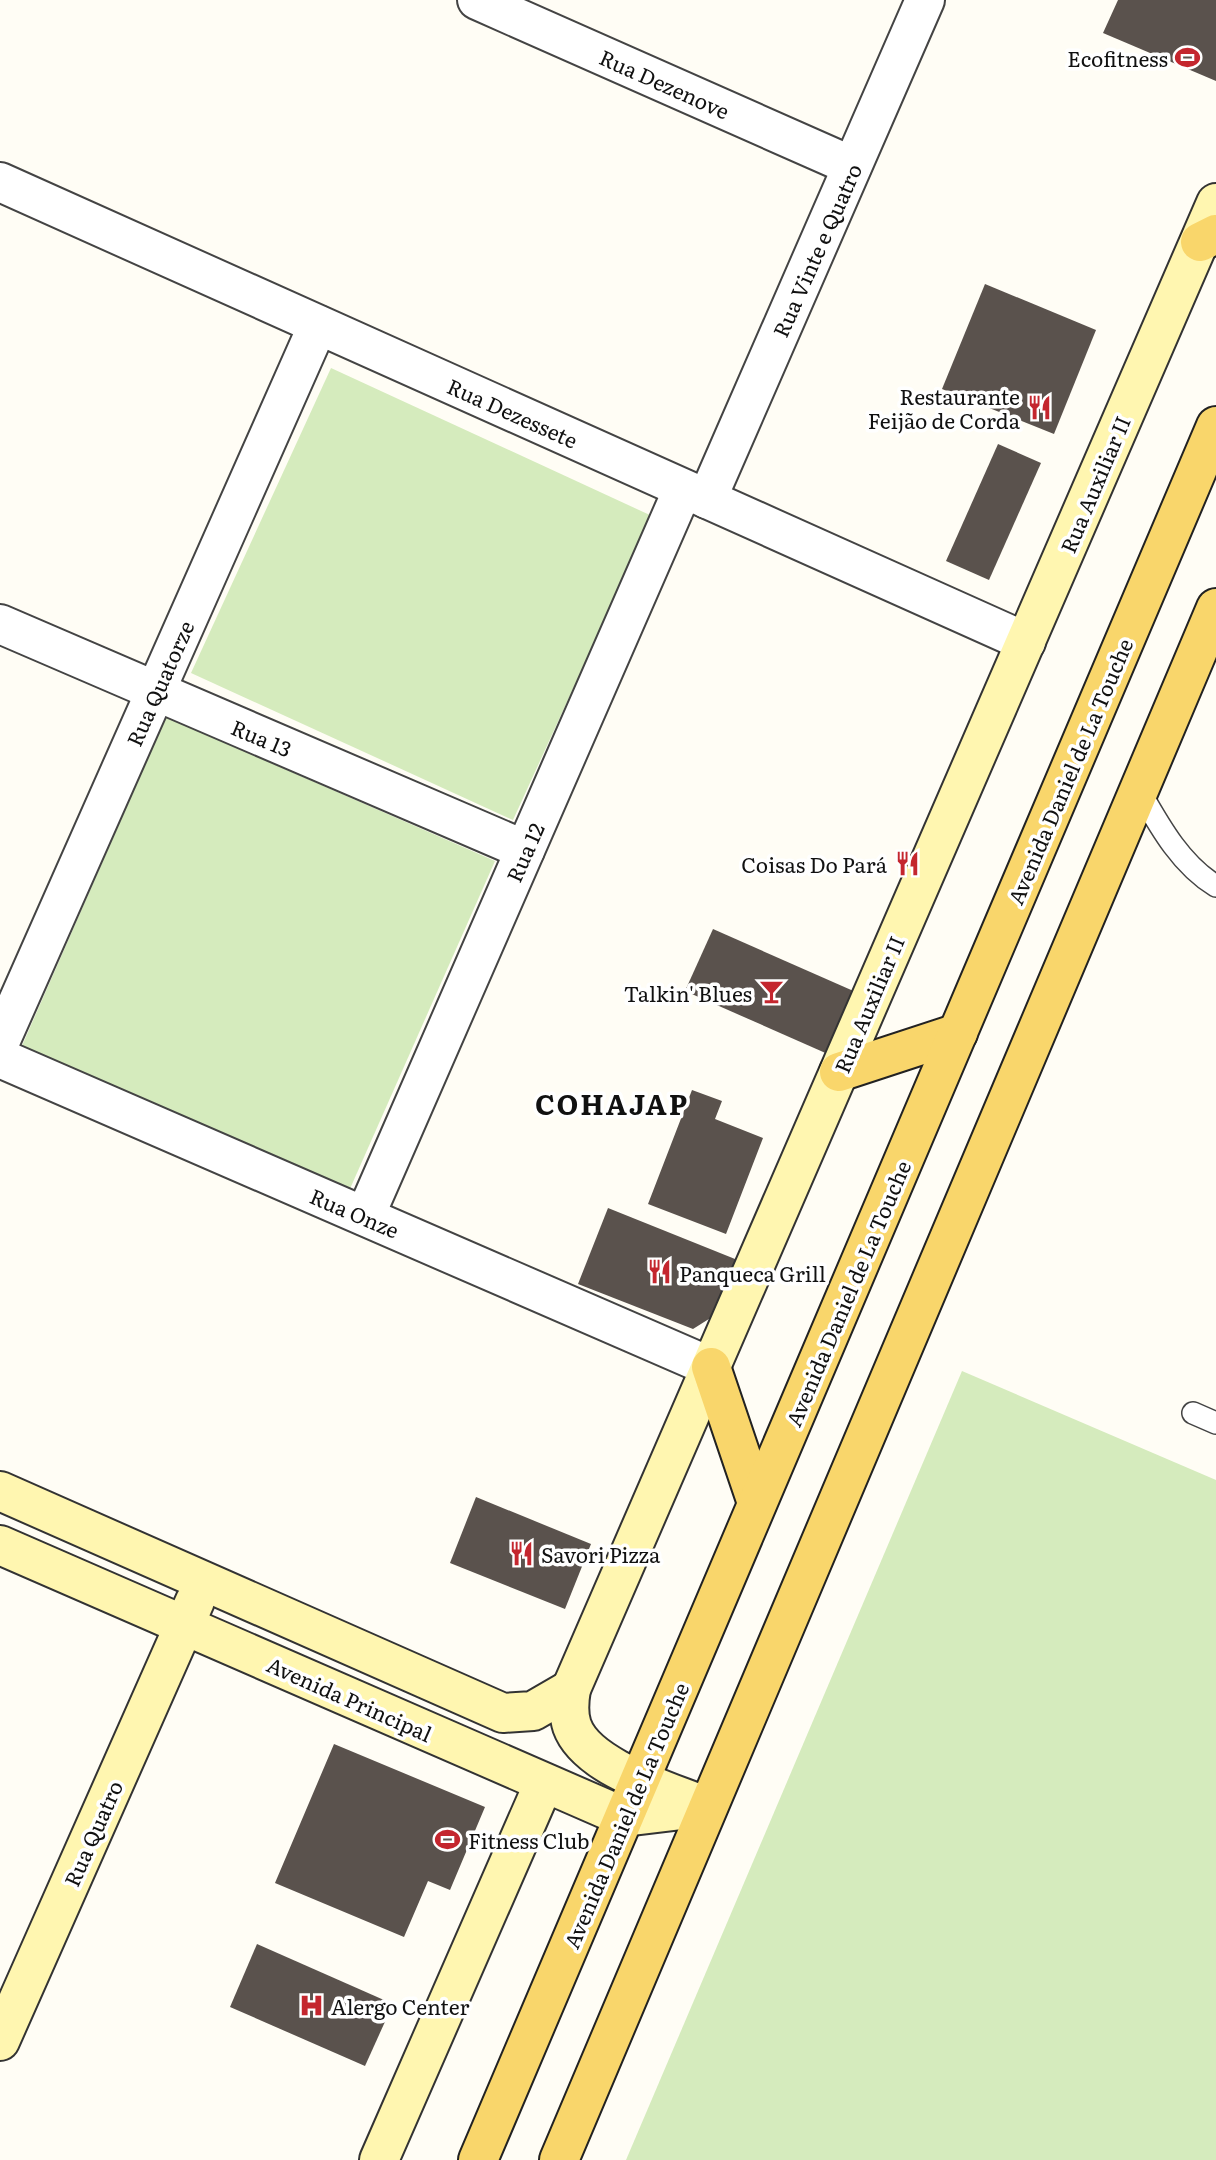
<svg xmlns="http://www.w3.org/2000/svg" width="1216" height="2160" viewBox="0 0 1216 2160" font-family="Literata,serif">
	<rect width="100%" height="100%" fill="#fffdf5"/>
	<!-- green -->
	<g fill="#d5ebbd">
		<path d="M331 368 652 516 513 820 191 673Z"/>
		<path d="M166 717 495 861 349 1191 21 1048Z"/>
		<path d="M962 1371 1216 1480V2160H626Z"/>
	</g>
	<!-- building -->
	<g fill="#5a524d">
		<path d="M1118 0H1216V81L1103 33Z"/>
		<path d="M985 284 1096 330 1054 434 942 389Z"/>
		<path d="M998 444 1041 463 989 580 946 561Z"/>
		<path d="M713 929 858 993 830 1055 685 991Z"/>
		<path d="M692 1090 722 1101 715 1119 763 1138 726 1234 648 1204Z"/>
		<path d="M608 1208 740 1261 720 1312 693 1329 578 1284Z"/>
		<path d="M476 1497 591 1544 565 1609 450 1563Z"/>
		<path d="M334 1744 485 1807 450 1890 428 1881 404 1937 275 1883Z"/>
		<path d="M257 1944 393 2004 365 2066 230 2007Z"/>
	</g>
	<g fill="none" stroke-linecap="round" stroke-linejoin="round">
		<defs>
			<g id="lane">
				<path d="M1139 790C1159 825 1180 864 1216 886"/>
				<path d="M1193 1413 1216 1423"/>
			</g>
			<g id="street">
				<path d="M477 0 852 166"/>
				<path d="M0 182 1026 642"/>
				<path d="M707 499 925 0"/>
				<path d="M0 624 525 850"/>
				<path d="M0 1042 318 325"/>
				<path d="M0 1058 711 1367"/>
				<path d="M365 1216 683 489"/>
			</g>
			<g id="secondary">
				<path d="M0 1491 503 1713 533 1711 571 1689"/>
				<path d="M0 1545 624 1817 707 1807"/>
				<path d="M707 1807C669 1791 587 1768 572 1726 568 1714 569 1701 571 1689L1216 203"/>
				<path d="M0 2041 195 1601"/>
				<path d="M379 2160 544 1783"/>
			</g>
			<g id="primary">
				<path d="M1200 242 1216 234"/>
				<path d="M839 1072 958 1033"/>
				<path d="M711 1367 757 1503"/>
				<path d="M478 2160 1216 426"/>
				<path d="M559 2160 1216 608"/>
			</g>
		</defs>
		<!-- lane casing -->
		<use href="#lane" stroke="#444" stroke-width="24"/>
		<!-- street casing -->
		<use href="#street" stroke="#444" stroke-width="42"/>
		<!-- secondary casing -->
		<use href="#secondary" stroke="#333" stroke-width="42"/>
		<!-- primary casing -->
		<use href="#primary" stroke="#222" stroke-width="42"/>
		<!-- lane -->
		<use href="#lane" stroke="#fff" stroke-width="21"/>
		<!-- street -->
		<use href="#street" stroke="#fff" stroke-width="38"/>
		<!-- secondary -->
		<use href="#secondary" stroke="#fff6b0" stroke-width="38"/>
		<!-- primary -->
		<use href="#primary" stroke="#f9d66b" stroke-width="38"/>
	</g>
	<!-- icons -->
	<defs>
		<symbol id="stadium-bare" viewBox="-9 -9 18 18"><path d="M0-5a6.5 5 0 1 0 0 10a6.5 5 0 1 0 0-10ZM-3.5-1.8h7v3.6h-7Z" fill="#c4262e" stroke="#fff" stroke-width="2.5" paint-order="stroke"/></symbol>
		<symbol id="restaurant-bare" viewBox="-9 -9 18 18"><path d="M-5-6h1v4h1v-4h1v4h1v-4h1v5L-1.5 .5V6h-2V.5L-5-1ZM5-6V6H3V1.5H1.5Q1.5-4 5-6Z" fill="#c4262e" stroke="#fff" stroke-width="2.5" paint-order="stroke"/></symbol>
		<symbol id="bar-bare" viewBox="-9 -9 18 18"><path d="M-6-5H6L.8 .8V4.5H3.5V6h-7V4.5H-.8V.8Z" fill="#c4262e" stroke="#fff" stroke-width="2.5" paint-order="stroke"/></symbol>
		<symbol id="hospital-bare" viewBox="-9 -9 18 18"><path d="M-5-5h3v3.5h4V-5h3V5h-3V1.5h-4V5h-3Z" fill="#c4262e" stroke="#fff" stroke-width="2.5" paint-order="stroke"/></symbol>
	</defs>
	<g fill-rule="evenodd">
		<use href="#stadium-bare" x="1170" y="40" width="35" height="35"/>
		<use href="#restaurant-bare" x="1022" y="390" width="35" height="35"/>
		<use href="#restaurant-bare" x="890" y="846" width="35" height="35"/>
		<use href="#bar-bare" x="754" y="974" width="35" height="35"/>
		<use href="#restaurant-bare" x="642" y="1254" width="35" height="35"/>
		<use href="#restaurant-bare" x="504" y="1536" width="35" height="35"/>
		<use href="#stadium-bare" x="430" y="1822" width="35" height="35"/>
		<use href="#hospital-bare" x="294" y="1988" width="35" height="35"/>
	</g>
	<g text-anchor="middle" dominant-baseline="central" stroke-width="7" stroke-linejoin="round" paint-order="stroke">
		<!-- poi labels -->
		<g font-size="21" fill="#111" stroke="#fff" text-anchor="end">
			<text x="1168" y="57">Ecofitness</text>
			<text x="1020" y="395">Restaurante<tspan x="1020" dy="24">Feijão de Corda</tspan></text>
			<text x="887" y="863">Coisas Do Pará</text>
			<text x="752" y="992">Talkin' Blues</text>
			<text x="679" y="1272" text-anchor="start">Panqueca Grill</text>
			<text x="541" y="1553" text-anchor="start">Savori Pizza</text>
			<text x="468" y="1839" text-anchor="start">Fitness Club</text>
			<text x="331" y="2005" text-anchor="start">Alergo Center</text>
		</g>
		<!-- street labels -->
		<g font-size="21" fill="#111" stroke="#fff">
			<text transform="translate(665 83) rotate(24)">Rua Dezenove</text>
			<text transform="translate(816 250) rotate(-66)">Rua Vinte e Quatro</text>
			<text transform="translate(513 412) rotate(24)">Rua Dezessete</text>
			<text transform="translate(1094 484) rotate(-67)">Rua Auxiliar II</text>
			<text transform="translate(159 683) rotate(-66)">Rua Quatorze</text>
			<text transform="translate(262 737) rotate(23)">Rua 13</text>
			<text transform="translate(1069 771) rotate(-67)">Avenida Daniel de La Touche</text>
			<text transform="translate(524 852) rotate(-66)">Rua 12</text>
			<text transform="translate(868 1004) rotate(-67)">Rua Auxiliar II</text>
			<text transform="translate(355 1212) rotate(23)">Rua Onze</text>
			<text transform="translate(847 1293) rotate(-67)">Avenida Daniel de La Touche</text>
			<text transform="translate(350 1698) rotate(24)">Avenida Principal</text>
			<text transform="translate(625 1815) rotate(-67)">Avenida Daniel de La Touche</text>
			<text transform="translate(92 1833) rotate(-66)">Rua Quatro</text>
		</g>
		<!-- district labels -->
		<g font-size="28" font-weight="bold" letter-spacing="2" fill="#111" stroke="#fff">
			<text x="612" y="1103">COHAJAP</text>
		</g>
	</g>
</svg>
